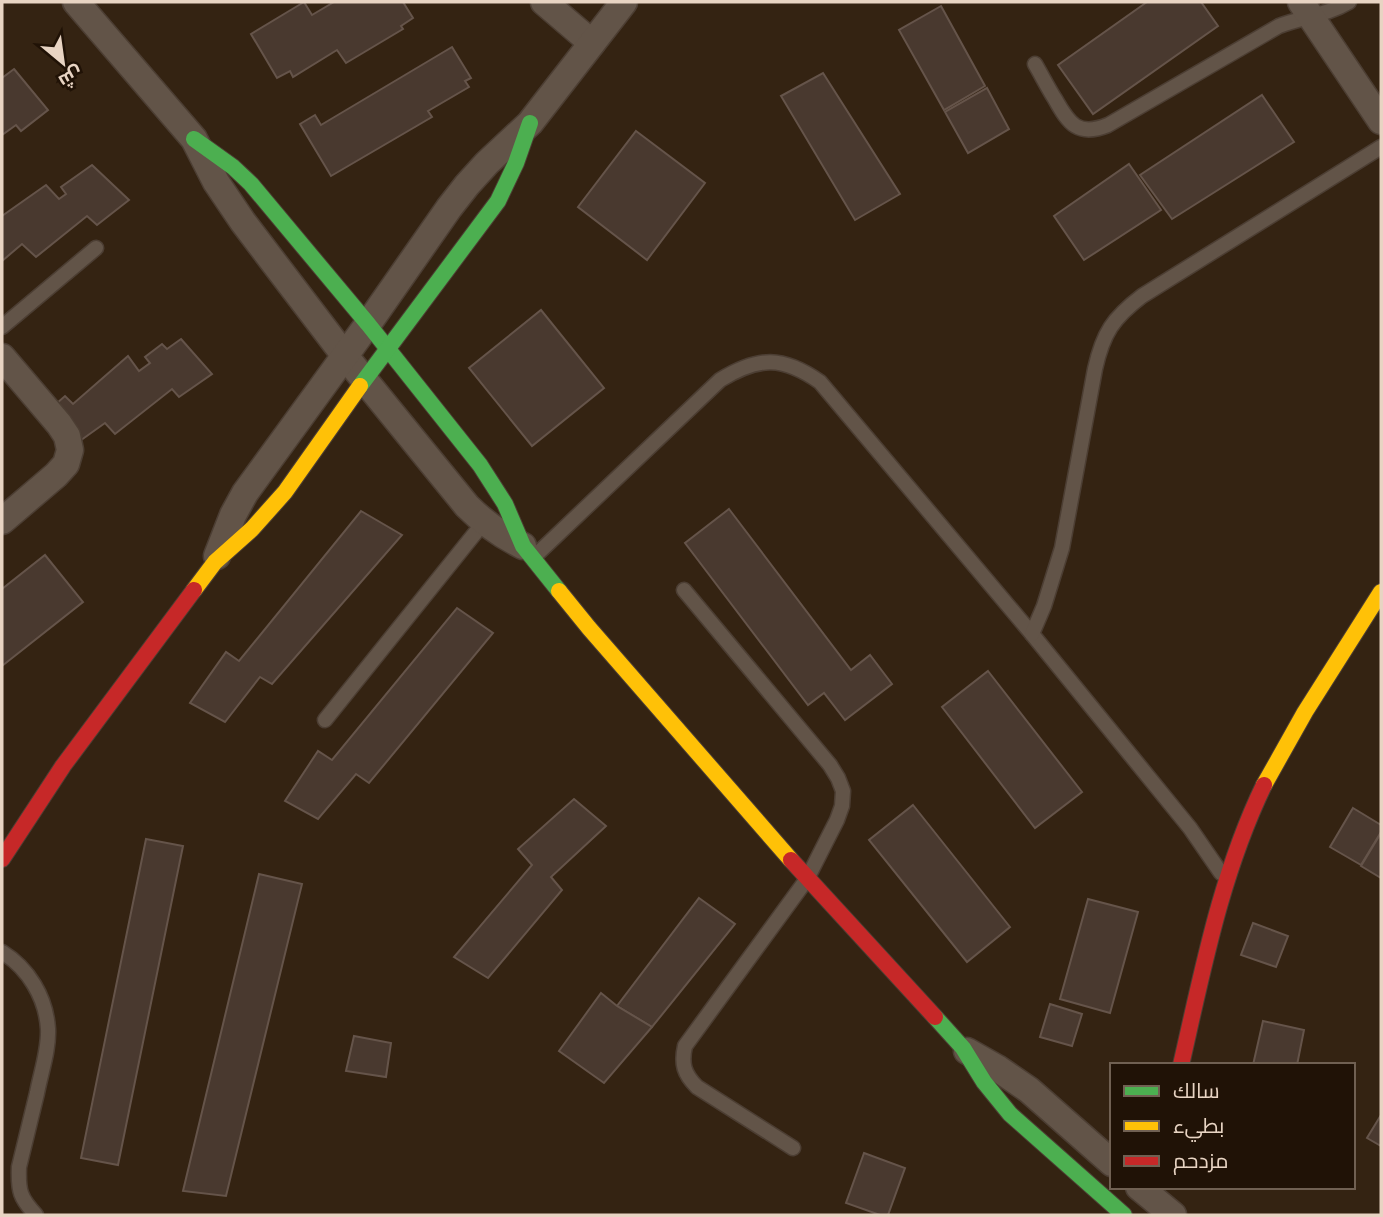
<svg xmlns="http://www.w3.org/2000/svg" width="1383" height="1217" viewBox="0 0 1383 1217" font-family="Ubuntu,Cairo,sans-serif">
	<rect width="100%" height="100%" fill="#342312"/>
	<!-- building -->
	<g fill="#49392f" stroke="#65544a" stroke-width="2">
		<path d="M304 2 312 15 334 2H403L413 18 401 26 403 29 346 63 337 50 293 77 290 71 277 78 251 34Z"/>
		<path d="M1147 2H1201L1218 26 1093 114 1058 65Z"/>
		<path d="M941 6 985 86 944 110 899 30Z"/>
		<path d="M452 47 471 78 465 81 469 87 428 111 432 117 331 176 300 124 315 115 321 125Z"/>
		<path d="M14 69 48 110 21 131 16 125 2 135V78Z"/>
		<path d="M823 73 900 194 855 220 781 96Z"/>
		<path d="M987 88 1009 129 968 153 945 112Z"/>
		<path d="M1262 95 1294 142 1172 219 1140 175Z"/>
		<path d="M636 131 705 183 647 260 578 207Z"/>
		<path d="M1129 164 1161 210 1084 260 1054 216Z"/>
		<path d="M92 165 129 200 97 225 87 216 36 257 22 244 2 261V216L46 185 59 199 66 194 61 187Z"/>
		<path d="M541 310 604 388 532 446 469 368Z"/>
		<path d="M181 339 212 374 179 397 172 389 115 434 105 423 70 448 41 417 65 396 73 404 128 356 139 371 150 363 145 357 162 344 167 349Z"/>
		<path d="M729 509 851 670 870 655 892 684 845 720 824 693 808 705 685 543Z"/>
		<path d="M361 511 402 535 272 684 260 677 225 722 190 703 226 652 239 661Z"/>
		<path d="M45 555 83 602 2 666V589Z"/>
		<path d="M457 608 493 633 369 783 356 774 318 819 285 801 318 751 332 760Z"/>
		<path d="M988 671 1082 792 1035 828 942 707Z"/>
		<path d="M574 799 606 826 551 877 562 890 488 978 454 957 532 865 518 849Z"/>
		<path d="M913 805 1010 927 967 962 869 840Z"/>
		<path d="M1353 808 1381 825V832L1361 865 1330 847Z"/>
		<path d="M1381 833V878L1361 866Z"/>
		<path d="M146 839 183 846 118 1165 81 1158Z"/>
		<path d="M259 874 302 884 226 1196 183 1191Z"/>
		<path d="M699 898 735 924 652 1027 617 1006Z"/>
		<path d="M1088 899 1138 912 1110 1013 1060 999Z"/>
		<path d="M1253 923 1288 936 1276 967 1241 955Z"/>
		<path d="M601 993 617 1006 652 1027 604 1083 559 1051Z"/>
		<path d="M1050 1004 1082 1014 1072 1046 1040 1037Z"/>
		<path d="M1263 1021 1304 1030 1297 1065H1253Z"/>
		<path d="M354 1036 391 1043 386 1077 346 1071Z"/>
		<path d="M1381 1115V1146L1367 1138Z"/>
		<path d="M864 1153 905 1168 888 1215H880L846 1203Z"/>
	</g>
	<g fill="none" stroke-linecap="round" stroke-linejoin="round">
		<defs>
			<g id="lane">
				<path d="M1035 64C1042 76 1048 88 1055 99 1069 124 1078 137 1108 125L1279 26C1303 17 1327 15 1349 2"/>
				<path d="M2 327 96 248"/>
				<path d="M535 556 720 380C759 356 783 356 820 382L1032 634 1190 828 1221 873"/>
				<path d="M684 590 830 765 838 778 843 791 842 806 837 820 807 879 685 1046C681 1064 684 1074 697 1087L793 1148"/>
				<path d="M1032 634 1044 606 1062 548 1095 369C1103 333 1113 318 1142 296L1381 147"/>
				<path d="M325 720 484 522"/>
				<path d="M2 952C28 968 46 997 48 1029 49 1050 41 1072 37 1093 31 1118 25 1143 19 1167 18 1191 20 1198 36 1215"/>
			</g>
			<g id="street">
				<path d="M76 2 194 139 216 182 243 222 345 356 467 506C484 523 501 535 523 546"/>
				<path d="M544 2 592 43"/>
				<path d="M1301 2 1381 121"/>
				<path d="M2 357 59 424 67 436 70 450 66 464 56 475 2 521"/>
				<path d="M217 556 233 515 245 493 368 324 449 208 467 185 487 163 530 123 624 2"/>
				<path d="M967 1051 997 1068 1029 1090 1112 1163"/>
				<path d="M1139 1187 1173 1215"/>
			</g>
			<g id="fast">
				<path d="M194 139 233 167 251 184 368 324 480 465 505 504 523 546 559 591"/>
				<path d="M360 386 498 201 516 163 530 123"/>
				<path d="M935 1017 963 1048 984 1082 1010 1114 1124 1215"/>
			</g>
			<g id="slow">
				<path d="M194 590 215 562 252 529 285 492 360 386"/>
				<path d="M559 591 589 628 791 860"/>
				<path d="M1264 785 1305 712 1381 592"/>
			</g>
			<g id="jam">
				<path d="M2 859 63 766 194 590"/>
				<path d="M791 860 935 1017"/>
				<path d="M1181 1065C1203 969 1221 874 1264 785"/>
			</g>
		</defs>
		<!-- lane casing -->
		<use href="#lane" stroke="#4c3e33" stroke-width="17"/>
		<!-- street casing -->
		<use href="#street" stroke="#4c3e33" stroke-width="29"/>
		<!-- fast casing -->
		<use href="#fast" stroke="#4c3e33" stroke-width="18"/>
		<!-- slow casing -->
		<use href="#slow" stroke="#4c3e33" stroke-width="18"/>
		<!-- jam casing -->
		<use href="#jam" stroke="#4c3e33" stroke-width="18"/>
		<!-- lane -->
		<use href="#lane" stroke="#625448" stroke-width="14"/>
		<!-- street -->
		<use href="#street" stroke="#625448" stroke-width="26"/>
		<!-- fast -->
		<use href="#fast" stroke="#4caf50" stroke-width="16"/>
		<!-- slow -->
		<use href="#slow" stroke="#ffc107" stroke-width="16"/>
		<!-- jam -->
		<use href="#jam" stroke="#c62828" stroke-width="16"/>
	</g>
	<!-- border -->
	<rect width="1383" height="1217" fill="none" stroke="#e8d4c3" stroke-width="7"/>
	<!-- legend -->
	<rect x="1110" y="1063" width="245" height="126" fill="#201206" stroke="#706052" stroke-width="2"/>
	<rect x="1124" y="1086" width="35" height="10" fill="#4caf50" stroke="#706052" stroke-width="2"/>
	<text x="1173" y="1098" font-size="21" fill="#e8d4c3">سالك</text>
	<rect x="1124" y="1121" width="35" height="10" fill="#ffc107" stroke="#706052" stroke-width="2"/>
	<text x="1173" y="1133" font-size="21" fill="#e8d4c3">بطيء</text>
	<rect x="1124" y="1156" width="35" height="10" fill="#c62828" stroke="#706052" stroke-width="2"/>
	<text x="1173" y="1168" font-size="21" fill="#e8d4c3">مزدحم</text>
	<!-- north arrow -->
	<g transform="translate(63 63) rotate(151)" stroke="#201206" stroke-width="5" paint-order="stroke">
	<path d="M0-5L12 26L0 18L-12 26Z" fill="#e8d4c3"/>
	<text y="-10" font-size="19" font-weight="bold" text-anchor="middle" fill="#e8d4c3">ش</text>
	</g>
</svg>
